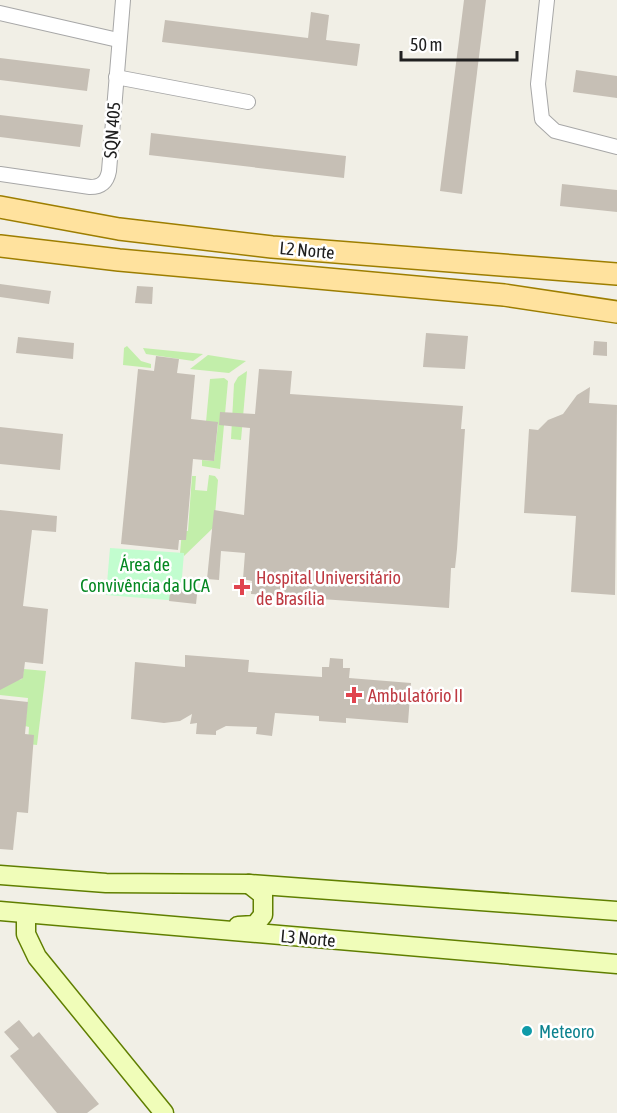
<svg xmlns="http://www.w3.org/2000/svg" width="617" height="1113" viewBox="0 0 617 1113" font-family="'Asap Condensed',sans-serif">
	<rect width="100%" height="100%" fill="#f1efe6"/>
	<!-- grass -->
	<g fill="#c2eeaa">
		<path d="M127 346 141 361 151 364V368L123 365 124 348Z"/>
		<path d="M143 348 203 354 193 361 146 354Z"/>
		<path d="M208 355 246 361 229 373 190 369Z"/>
		<path d="M247 371 241 440 231 439 234 384 238 377Z"/>
		<path d="M224 378 228 381 220 469 202 466V460L214 461 218 424 206 422 210 379Z"/>
		<path d="M209 475 215 476 218 480 214 527 184 556V553H180L182 531H188L192 476H196L195 490 207 491Z"/>
		<path d="M24 669 46 671 37 745 28 744 29 727 25 726 28 698 0 695V684L22 679Z"/>
	</g>
	<!-- park -->
	<path fill="#c2fdcf" d="M110 548 184 553 180 601 106 595Z"/>
	<!-- building -->
	<g fill="#c6bfb5">
		<path d="M464 0H486L462 194 440 191Z"/>
		<path d="M311 12 329 15 326 40 360 44 357 66 162 42 165 20 308 38Z"/>
		<path d="M0 58 90 69 87 91 0 80Z"/>
		<path d="M576 70 617 76V98L573 92Z"/>
		<path d="M0 115 83 125 80 147 0 137Z"/>
		<path d="M151 133 346 156 344 178 149 155Z"/>
		<path d="M562 184 617 190V212L560 206Z"/>
		<path d="M0 284 51 291 49 304 0 297Z"/>
		<path d="M137 286 153 287 152 304 135 303Z"/>
		<path d="M426 333 468 336 465 369 423 367Z"/>
		<path d="M18 337 74 343 73 359 16 353Z"/>
		<path d="M594 341 607 342V356L593 355Z"/>
		<path d="M156 356 179 359 177 373 195 375 191 419 218 422 214 461 193 459 186 540H179L178 550 121 544 138 369 154 371Z"/>
		<path d="M259 369 292 371 290 394 463 406 461 429H465L457 549 455 568H451L449 608 251 594 252 581 243 579 245 553 221 551 219 580 207 579 214 510 244 515 250 428 219 425 220 412 255 414Z"/>
		<path d="M590 387 589 403 617 405 615 595 571 592 576 516 524 513 529 429 538 430 548 420 563 414 577 395Z"/>
		<path d="M0 427 63 434 60 470 0 464Z"/>
		<path d="M0 510 57 516 56 532 32 530 23 606 48 609 43 664 25 662 23 678 0 690Z"/>
		<path d="M171 583 198 586 196 604 169 601Z"/>
		<path d="M185 655 249 660 248 672 322 677V667H329L330 658 343 659V668H350L349 678 411 683 408 723 346 718V723L319 721V716L275 713 272 736 256 734 257 727 226 726 216 731V735L196 734 197 723 190 724 192 714 180 721 164 723 131 719 135 662 185 667Z"/>
		<path d="M0 699 28 702 25 734 34 735 28 813 17 812 13 850 0 849Z"/>
		<path d="M19 1020 33 1037 39 1032 99 1104 87 1113H57L10 1056 19 1049 4 1032Z"/>
	</g>
	<g fill="none" stroke-linecap="round" stroke-linejoin="round">
		<defs>
			<g id="street">
				<path d="M547 0 538 84 542 119 555 131 617 147"/>
				<path d="M0 13 118 40"/>
				<path d="M116 77 248 102"/>
				<path d="M0 174 90 187C101 187 107 182 109 171L123 0"/>
			</g>
			<g id="secondary">
				<path d="M0 875 106 883 249 884 617 911"/>
				<path d="M0 911 617 964"/>
				<path d="M26 914V934L37 957 164 1113"/>
				<path d="M238 926 255 925 263 915V895L249 884"/>
			</g>
			<g id="primary">
				<path d="M0 207 119 229 272 247 617 274"/>
				<path d="M0 246 119 260 504 295 617 312"/>
			</g>
		</defs>
		<!-- street casing -->
		<use href="#street" stroke="#a7a7a7" stroke-width="16"/>
		<!-- secondary casing -->
		<use href="#secondary" stroke="#607f00" stroke-width="21"/>
		<!-- primary casing -->
		<use href="#primary" stroke="#9d7e00" stroke-width="24"/>
		<!-- street -->
		<use href="#street" stroke="#fff" stroke-width="14"/>
		<!-- secondary -->
		<use href="#secondary" stroke="#f0fdb9" stroke-width="18"/>
		<!-- primary -->
		<use href="#primary" stroke="#ffe29e" stroke-width="21"/>
	</g>
	<!-- markers -->
	<g fill="#e0444e" stroke="#fff" stroke-width="2">
		<path d="M239 578h6v6h6v6h-6v6h-6v-6h-6v-6h6z"/>
		<path d="M351 686h6v6h6v6h-6v6h-6v-6h-6v-6h6z"/>
	</g>
	<circle fill="#0f9aa8" stroke="#fff" stroke-width="2" cx="527" cy="1031" r="6"/>
	<g text-anchor="middle" dominant-baseline="central" stroke-width="5" stroke-linejoin="round" paint-order="stroke">
		<!-- street labels -->
		<g font-size="18" fill="#202020" stroke="#fff">
			<text transform="translate(112 130) rotate(-86)">SQN 405</text>
			<text transform="translate(307 250) rotate(5)">L2 Norte</text>
			<text transform="translate(308 938) rotate(5)">L3 Norte</text>
		</g>
		<!-- park labels -->
		<g font-size="18" fill="#058822" stroke="#fff">
			<text x="145" y="564">Área de<tspan x="145" dy="21">Convivência da UCA</tspan></text>
		</g>
		<!-- health labels -->
		<g font-size="18" fill="#be3a42" stroke="#fff" text-anchor="start">
			<text x="256" y="577">Hospital Universitário<tspan x="256" dy="21">de Brasília</tspan></text>
			<text x="368" y="695">Ambulatório II</text>
		</g>
		<!-- culture labels -->
		<g font-size="18" fill="#0d838f" stroke="#fff" text-anchor="start">
			<text x="539" y="1031">Meteoro</text>
		</g>
	</g>
	<!-- scale -->
	<path d="M401 51v9h116v-9" fill="none" stroke="#202020" stroke-width="3"/>
	<text x="410" y="51" font-size="18" fill="#202020" stroke="#ffffff" stroke-width="4.5" paint-order="stroke">50 m</text>
</svg>
